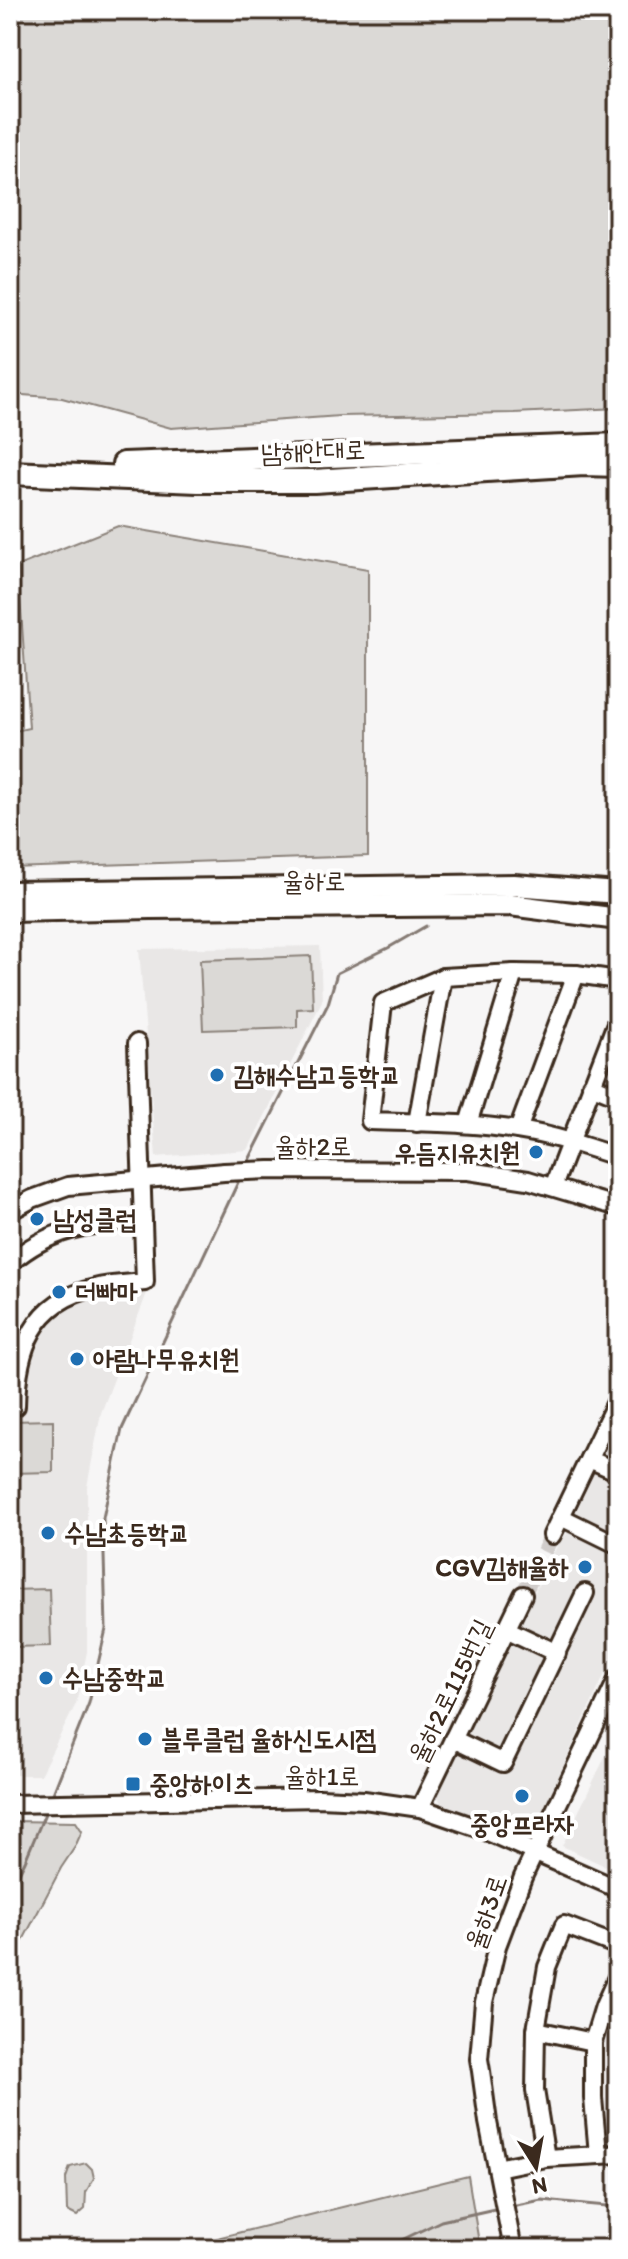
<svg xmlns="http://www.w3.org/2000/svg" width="628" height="2259" viewBox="0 0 628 2259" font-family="Itim,'Poor Story',sans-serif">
	<rect width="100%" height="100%" fill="#f7f6f6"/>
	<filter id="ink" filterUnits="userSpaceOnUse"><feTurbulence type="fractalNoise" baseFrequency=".0125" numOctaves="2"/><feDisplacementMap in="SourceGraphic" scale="16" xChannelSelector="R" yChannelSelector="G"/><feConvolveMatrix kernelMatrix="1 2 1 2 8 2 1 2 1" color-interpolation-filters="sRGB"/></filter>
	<g filter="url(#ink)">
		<!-- built -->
		<g fill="#e9e7e6">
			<path d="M320 946 322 1001 248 1150 156 1157 139 949Z"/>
			<path d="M141 1290 147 1293 101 1413 87 1487V1652L76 1704 40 1775H10V1415L22 1414 23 1372 37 1332 54 1314 68 1305 95 1296 113 1292Z"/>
			<path d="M618 1422V1537L577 1519 575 1514Z"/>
			<path d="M570 1530 618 1554V1645L536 1826 526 1832 482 1821 445 1808 440 1802 437 1793 558 1544Z"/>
			<path d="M618 1730V1872L562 1846Z"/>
		</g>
		<!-- green -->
		<g fill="#dbd9d6" stroke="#8b827a" stroke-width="2">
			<path d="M10 10H618V408L514 413 340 416 171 428 62 398 10 394Z"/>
			<path d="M118 526 368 569V856L10 868V732L29 728 18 566Z"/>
			<path d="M311 956 313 1008 297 1009V1027L203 1030 200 960Z"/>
			<path d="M53 1420V1472L10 1473V1421Z"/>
			<path d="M49 1589 51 1646 10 1647V1590Z"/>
			<path d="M10 1821 76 1822 82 1831 75 1847 61 1868 10 1965Z"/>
			<path d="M86 2163 92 2169 94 2178 86 2192 85 2209 77 2216 67 2211 66 2178 70 2167Z"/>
			<path d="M468 2176 480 2249H190L221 2237Z"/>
		</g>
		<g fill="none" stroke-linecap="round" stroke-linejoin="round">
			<!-- stream -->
			<g stroke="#847972" stroke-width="3">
				<path d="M247 1164 328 1004 337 973 388 948 426 926"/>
				<path d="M52 1796 89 1703 106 1629 103 1518 122 1429 240 1178"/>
				<path d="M10 1891 25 1861 46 1811"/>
				<path d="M511 2206 542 2200 618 2207"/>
				<path d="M383 2249 441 2221 499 2208"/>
			</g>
			<!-- minor-tunnel -->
			<path stroke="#d1cdcb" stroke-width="16" stroke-dasharray="16 8" stroke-linecap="butt" d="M523 1595 552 1535"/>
			<defs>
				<g id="minor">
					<path d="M618 980 576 974 514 973 443 977 383 1003 370 1121C419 1123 469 1122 517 1130 552 1135 585 1146 618 1157"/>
					<path d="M591 1085 618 1096"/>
					<path d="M417 1123 443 977"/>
					<path d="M468 1124 514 973"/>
					<path d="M518 1130 576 974"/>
					<path d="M553 1187 618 1018"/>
					<path d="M10 1211 32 1199 68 1186 224 1172 270 1170 468 1171 528 1180 618 1207"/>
					<path d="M10 1263C51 1227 91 1224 143 1220"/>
					<path d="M10 1406H16C17 1349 33 1301 95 1288 111 1284 129 1284 145 1282L137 1043"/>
					<path d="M589 1459 618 1472"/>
					<path d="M561 1517 618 1545"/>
					<path d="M552 1535 618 1398"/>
					<path d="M506 1629 557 1653"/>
					<path d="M453 1739 503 1763 585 1593"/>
					<path d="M10 1804 320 1798 364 1800 420 1808 481 1829 618 1889"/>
					<path d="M420 1808 523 1595"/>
					<path d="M536 2030 593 2042"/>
					<path d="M598 2154 593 2098V2042L604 2006 618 1975"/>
					<path d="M546 2158 535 2090 536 2030 547 1967 564 1925 618 1946"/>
					<path d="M497 2168 546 2158 618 2154"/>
					<path d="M513 2249 488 2122 481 2071 479 2059 484 2002 497 1946 523 1877 618 1678"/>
				</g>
				<g id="major">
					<path d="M10 892 514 885 618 893"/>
					<path d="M10 911 151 908 510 905 618 919"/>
				</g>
				<g id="highway">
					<path d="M124 464 618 445"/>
					<path d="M10 473 198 481H314L584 464 618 465"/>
				</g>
			</defs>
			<!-- minor casing -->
			<use href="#minor" stroke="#3b2a1e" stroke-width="22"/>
			<!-- major casing -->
			<use href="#major" stroke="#3b2a1e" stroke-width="26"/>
			<!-- highway casing -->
			<use href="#highway" stroke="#3b2a1e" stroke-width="28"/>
			<!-- minor -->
			<use href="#minor" stroke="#fff" stroke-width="16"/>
			<!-- major -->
			<use href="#major" stroke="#fff" stroke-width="20"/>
			<!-- highway -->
			<use href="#highway" stroke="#fff" stroke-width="22"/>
		</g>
	</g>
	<!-- markers -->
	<g fill="#1f6fb2" stroke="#fff" stroke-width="3">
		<circle cx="217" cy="1075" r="8"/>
		<circle cx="536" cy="1152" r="8"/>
		<circle cx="37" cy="1219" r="8"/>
		<circle cx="59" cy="1292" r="8"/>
		<circle cx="77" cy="1359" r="8"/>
		<circle cx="48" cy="1533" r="8"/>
		<circle cx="585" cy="1567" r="8"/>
		<circle cx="46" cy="1678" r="8"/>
		<circle cx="145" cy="1739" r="8"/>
		<rect x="125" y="1776" width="16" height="16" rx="4"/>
		<circle cx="522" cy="1796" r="8"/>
	</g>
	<g text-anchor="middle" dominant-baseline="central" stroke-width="8" stroke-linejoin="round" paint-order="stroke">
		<!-- street labels -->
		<g font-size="26" fill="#3b2a1e" stroke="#fff">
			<text transform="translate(313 451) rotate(-2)">남해안대로</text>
			<text x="314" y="881">율하로</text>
			<text x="313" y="1146">율하2로</text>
			<text transform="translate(450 1691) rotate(-64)">율하2로115번길</text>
			<text x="322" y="1776">율하1로</text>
			<text transform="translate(486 1912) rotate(-71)">율하3로</text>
		</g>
		<!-- poi labels -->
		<g font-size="26" font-weight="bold" fill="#3b2a1e" stroke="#fff" text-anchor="start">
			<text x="233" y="1075">김해수남고등학교</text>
			<text x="520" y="1152" text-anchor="end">우듬지유치원</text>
			<text x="53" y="1219">남성클럽</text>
			<text x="75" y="1292">더빠마</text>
			<text x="93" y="1359">아람나무유치원</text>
			<text x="64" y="1533">수남초등학교</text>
			<text x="569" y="1567" text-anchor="end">CGV김해율하</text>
			<text x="62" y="1678">수남중학교</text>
			<text x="161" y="1739">블루클럽 율하신도시점</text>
			<text x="149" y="1784">중앙하이츠</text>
			<text x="522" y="1824" text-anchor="middle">중앙프라자</text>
		</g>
	</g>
	<!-- margin -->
	<rect width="628" height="2259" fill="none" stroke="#fff" stroke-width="40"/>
	<rect x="20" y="20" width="588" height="2219" fill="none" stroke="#3b2a1e" stroke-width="3" filter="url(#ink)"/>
	<!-- north arrow -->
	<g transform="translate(536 2167) rotate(169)" stroke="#ffffff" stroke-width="6" paint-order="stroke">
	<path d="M0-6L14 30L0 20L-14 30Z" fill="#3b2a1e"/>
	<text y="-12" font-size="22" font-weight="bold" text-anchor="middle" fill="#3b2a1e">N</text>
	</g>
</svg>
